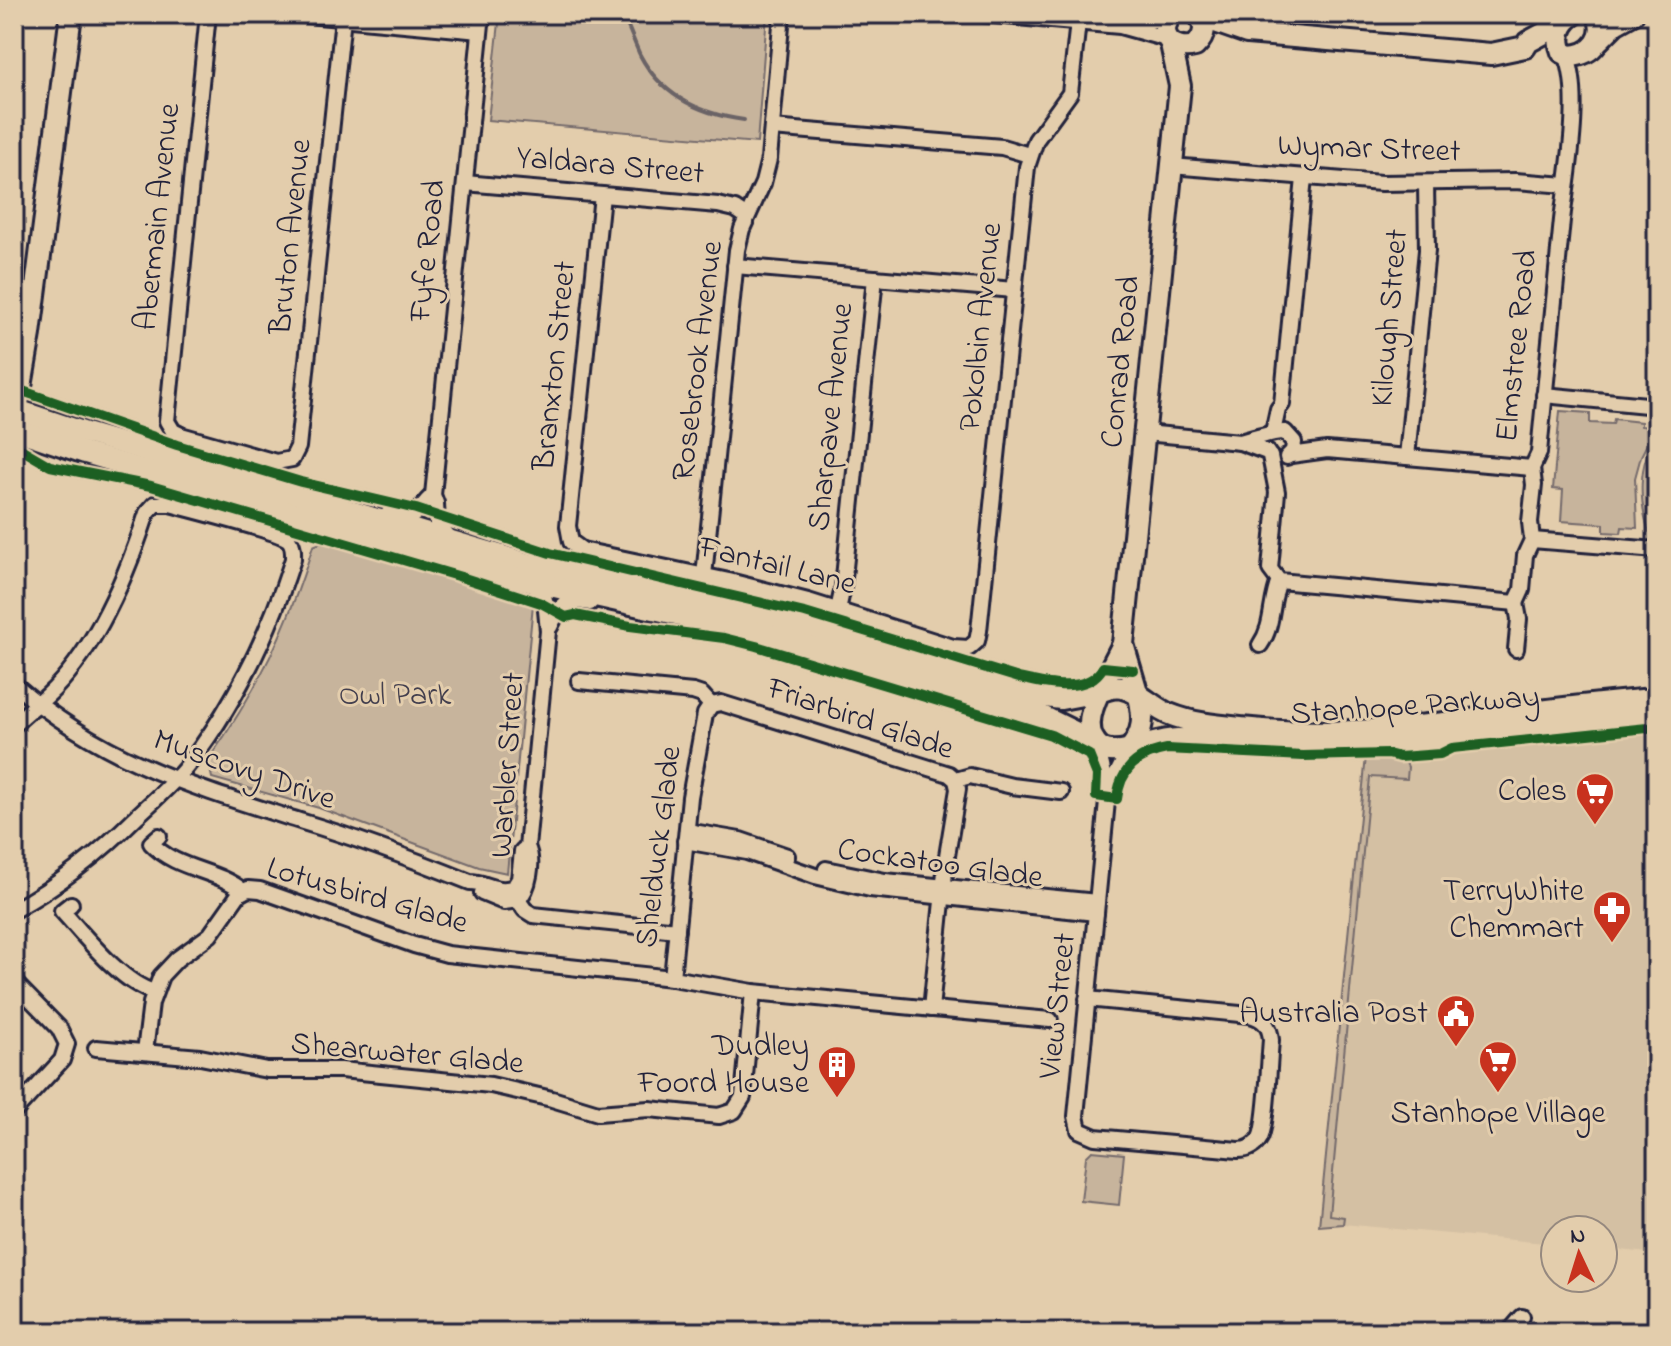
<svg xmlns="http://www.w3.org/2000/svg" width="1671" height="1346" viewBox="0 0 1671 1346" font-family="'Indie Flower',sans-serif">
	<rect width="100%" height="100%" fill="#e3cdac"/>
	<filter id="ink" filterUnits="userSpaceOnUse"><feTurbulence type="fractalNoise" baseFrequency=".0125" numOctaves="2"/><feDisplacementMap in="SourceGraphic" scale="16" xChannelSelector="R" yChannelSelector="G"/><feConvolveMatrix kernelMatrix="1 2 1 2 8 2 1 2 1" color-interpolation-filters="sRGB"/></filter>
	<g filter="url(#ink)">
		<!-- built -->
		<path fill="#d4c0a3" d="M1657 723V1220L1650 1224 1648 1253 1603 1248V1230H1555V1244L1343 1224V1217L1329 1215 1370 777 1391 756 1400 760 1403 757 1437 756 1446 752Z"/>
		<!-- green -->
		<g fill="#c7b49c" stroke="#746b6c" stroke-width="2">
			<path d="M500 14H767L757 143 488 120Z"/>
			<path d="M1560 411 1590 413V423L1613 424 1614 419 1641 422V426L1655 428 1641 456 1635 478 1637 528 1622 527 1621 533 1604 532V524L1561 521 1563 490 1553 489Z"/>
			<path d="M1657 436V535L1649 532C1639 501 1637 464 1657 436Z"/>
			<path d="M323 542 452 578 533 604 507 873 479 867 319 808 212 778 208 760C259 688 287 629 313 546Z"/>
			<path d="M1366 756H1391L1400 760 1403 757 1408 767 1407 779 1370 777 1329 1215 1344 1217 1343 1224 1319 1226Z"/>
			<path d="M1092 1151 1124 1154 1119 1205 1081 1201 1086 1157Z"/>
		</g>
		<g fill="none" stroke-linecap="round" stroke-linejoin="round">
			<!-- stream -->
			<path stroke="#6b6366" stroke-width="4" d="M622 14C629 27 634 42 640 55 661 95 700 114 744 120"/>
			<defs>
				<g id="street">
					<path d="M208 14 167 421 173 431 181 435 276 462 292 459 298 447 343 18"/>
					<path d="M297 14 480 31"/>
					<path d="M983 14 1120 26 1167 39"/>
					<path d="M1128 27 1169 16"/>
					<path d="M772 128 1002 147 1029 155"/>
					<path d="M1171 166 1381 183 1515 181 1566 185"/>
					<path d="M465 183 718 205 735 209 747 217"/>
					<path d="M602 195 568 526 571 542 582 550 729 581 808 601 953 647 969 648 977 641 979 631 1027 167 1036 140 1070 93 1078 22"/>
					<path d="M735 266 1014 290"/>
					<path d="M1544 395 1657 406"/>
					<path d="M1273 432 1278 409 1282 404 1304 178"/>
					<path d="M1145 433 1240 442 1267 452"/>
					<path d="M1240 442C1251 439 1276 431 1285 432L1294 442 1293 451 1287 457"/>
					<path d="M1291 455 1327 450 1532 468"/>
					<path d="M1270 456 1277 492 1270 569 1279 581 1516 603"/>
					<path d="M1407 457 1427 250 1426 183"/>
					<path d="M387 515C420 521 413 513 433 495"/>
					<path d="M452 540 437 524 436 503 433 495 482 14"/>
					<path d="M1532 540 1657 550"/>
					<path d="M704 576 737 250 742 229 763 183 769 159 782 14"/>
					<path d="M1516 603 1522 590 1525 555 1532 540 1530 522 1534 485 1532 468 1539 453C1546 375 1554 297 1562 220 1567 177 1583 93 1566 55"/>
					<path d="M838 610 843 587 875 278"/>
					<path d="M550 627C560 606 563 597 590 603"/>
					<path d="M1260 645C1274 625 1270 602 1279 581"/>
					<path d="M1516 649 1519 619 1516 603"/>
					<path d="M579 681 693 692 702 695 711 705"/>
					<path d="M14 684C104 762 193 787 303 822 360 839 415 860 470 882 486 882 498 894 514 887L519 879 522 851 527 847"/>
					<path d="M711 705 705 714 690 797 672 978 753 992 1050 1020"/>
					<path d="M711 705 721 703 949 774 956 780 958 789 946 862 931 1009"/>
					<path d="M14 725C24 714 36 706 47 696 95 651 127 575 147 513L155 504H170C189 509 280 532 289 540 294 546 293 552 293 559 269 634 236 703 188 765 173 784 153 801 136 817 99 854 59 885 14 910"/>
					<path d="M956 780 970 776 1012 786 1061 792"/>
					<path d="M1108 791 1129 750"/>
					<path d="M687 831 740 840 787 856"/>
					<path d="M159 836 151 843C176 870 216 869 243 891"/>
					<path d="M685 841 747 852 815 876 870 889 1096 913"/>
					<path d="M826 869 885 881 1097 902"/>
					<path d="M482 893 504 902 518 900"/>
					<path d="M518 900C529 889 534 861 527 847L548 631 545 600 533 582"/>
					<path d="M518 900 525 910 533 915 677 930"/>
					<path d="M71 904 62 911C84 935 121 983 154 992"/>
					<path d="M14 982 59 1028 67 1044 62 1060 14 1112"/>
					<path d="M1087 999 1250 1015C1264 1019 1270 1026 1271 1040 1269 1060 1267 1124 1260 1138 1255 1147 1247 1150 1238 1150L1095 1137 1079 1130 1076 1116 1108 791 1097 745"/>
					<path d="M96 1048 200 1057 267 1070H341L491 1085 552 1099 598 1113 649 1109 719 1116 734 1111 743 1097 753 992"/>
					<path d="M145 1052 151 1003 161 976 177 959 210 935 239 894 248 889 260 890 414 945 447 954 672 978"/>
					<path d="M1509 1332 1522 1317"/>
				</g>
				<g id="secondary">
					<path d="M1172 14C1155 34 1172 52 1195 46 1205 37 1208 24 1197 14"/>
					<path d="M1574 14C1560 23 1556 37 1562 52L1570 56C1593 55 1608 36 1597 14"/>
					<path d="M1201 17 1247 33 1491 54 1525 47 1528 42 1563 23"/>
					<path d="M1599 40 1615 24 1633 14"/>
					<path d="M14 409 86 433 529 564 771 618 1023 694 1061 699 1099 692"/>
					<path d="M17 410 30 334 71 14"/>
					<path d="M14 429 85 453 532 582 771 635 1042 716 1095 742"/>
					<path d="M1099 691 1123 644"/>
					<path d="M1138 695 1123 644 1180 86 1171 44"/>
					<path d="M1657 699C1522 707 1388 742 1252 729 1224 726 1196 725 1169 714 1153 708 1139 691 1122 688 1114 686 1106 689 1099 692 1091 709 1082 734 1101 748 1118 759 1155 739 1177 739 1216 739 1255 746 1293 748 1319 749 1346 748 1372 747 1467 744 1562 725 1657 718"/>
					<path d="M1130 749C1144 731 1144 718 1139 696"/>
				</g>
			</defs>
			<!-- street casing -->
			<use href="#street" stroke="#22223b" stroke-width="20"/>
			<!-- secondary casing -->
			<use href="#secondary" stroke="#22223b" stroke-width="26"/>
			<!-- street -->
			<use href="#street" stroke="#e3cdac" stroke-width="14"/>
			<!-- secondary -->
			<use href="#secondary" stroke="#e3cdac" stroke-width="20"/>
			<defs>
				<g id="cycleway">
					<path d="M14 388 177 445 301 482 416 509 550 553 805 613 1019 678C1045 684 1088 695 1103 667L1133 670"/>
					<path d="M14 445 50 466 151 486 461 577 541 603 566 617 575 615 630 626 724 638 756 646 1051 735 1089 755 1097 775 1096 796 1117 799C1120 769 1138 754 1167 749L1303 756 1388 754 1400 757 1440 754 1452 748 1657 727"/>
				</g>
			</defs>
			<!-- cycleway casing -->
			<use href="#cycleway" stroke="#e3cdac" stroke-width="15"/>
			<!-- cycleway -->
			<use href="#cycleway" stroke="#1b5e20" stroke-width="10"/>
		</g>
	</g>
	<!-- icons -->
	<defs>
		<symbol id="supermarket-pin" viewBox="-11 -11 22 30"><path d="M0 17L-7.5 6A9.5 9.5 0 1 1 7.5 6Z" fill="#c8321e" stroke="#e3cdac"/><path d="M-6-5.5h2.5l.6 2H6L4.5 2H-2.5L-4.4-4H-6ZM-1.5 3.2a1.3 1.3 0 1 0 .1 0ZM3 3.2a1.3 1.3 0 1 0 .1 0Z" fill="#fff"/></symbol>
		<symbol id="pharmacy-pin" viewBox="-11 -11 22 30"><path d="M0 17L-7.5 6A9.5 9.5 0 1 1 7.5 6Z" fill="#c8321e" stroke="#e3cdac"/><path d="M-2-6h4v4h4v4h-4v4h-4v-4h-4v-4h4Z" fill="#fff"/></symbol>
		<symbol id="civic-pin" viewBox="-11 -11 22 30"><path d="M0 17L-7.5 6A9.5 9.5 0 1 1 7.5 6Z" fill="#c8321e" stroke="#e3cdac"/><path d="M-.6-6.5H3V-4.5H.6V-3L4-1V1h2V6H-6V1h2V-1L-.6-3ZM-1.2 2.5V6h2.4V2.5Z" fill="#fff"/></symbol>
		<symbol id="building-pin" viewBox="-11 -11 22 30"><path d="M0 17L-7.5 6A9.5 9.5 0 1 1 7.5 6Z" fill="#c8321e" stroke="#e3cdac"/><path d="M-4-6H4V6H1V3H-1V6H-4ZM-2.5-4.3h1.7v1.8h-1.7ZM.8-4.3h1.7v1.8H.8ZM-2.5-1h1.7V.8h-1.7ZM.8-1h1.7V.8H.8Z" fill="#fff"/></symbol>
	</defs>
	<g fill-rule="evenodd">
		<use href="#supermarket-pin" x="1573" y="770" width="44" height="60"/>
		<use href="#pharmacy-pin" x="1590" y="888" width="44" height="60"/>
		<use href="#civic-pin" x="1434" y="992" width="44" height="60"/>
		<use href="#supermarket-pin" x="1476" y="1038" width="44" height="60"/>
		<use href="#building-pin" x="815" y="1043" width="44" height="60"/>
	</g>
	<g text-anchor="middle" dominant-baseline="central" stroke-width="6" stroke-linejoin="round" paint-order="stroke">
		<!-- street labels -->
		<g font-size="32" fill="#22223b" stroke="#e3cdac">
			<text transform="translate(1369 150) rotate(2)">Wymar Street</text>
			<text transform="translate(610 167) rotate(5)">Yaldara Street</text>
			<text transform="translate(159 217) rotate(-84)">Abermain Avenue</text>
			<text transform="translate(292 237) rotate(-84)">Bruton Avenue</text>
			<text transform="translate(429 251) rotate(-84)">Fyfe Road</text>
			<text transform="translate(1391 318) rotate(-85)">Kilough Street</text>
			<text transform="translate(982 327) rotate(-84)">Pokolbin Avenue</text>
			<text transform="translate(1518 346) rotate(-84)">Elmstree Road</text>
			<text transform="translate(699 361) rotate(-83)">Rosebrook Avenue</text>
			<text transform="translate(1122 362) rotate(-84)">Conrad Road</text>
			<text transform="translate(556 366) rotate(-84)">Branxton Street</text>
			<text transform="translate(832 417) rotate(-84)">Sharpave Avenue</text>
			<text transform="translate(777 567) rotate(14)">Fantail Lane</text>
			<text transform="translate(1415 707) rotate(-4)">Stanhope Parkway</text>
			<text transform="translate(860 720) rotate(19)">Friarbird Glade</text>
			<text transform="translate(509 765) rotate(-86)">Warbler Street</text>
			<text transform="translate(244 771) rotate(19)">Muscovy Drive</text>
			<text transform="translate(660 847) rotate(-83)">Shelduck Glade</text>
			<text transform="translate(940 865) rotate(8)">Cockatoo Glade</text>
			<text transform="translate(367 897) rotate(16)">Lotusbird Glade</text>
			<text transform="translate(1059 1006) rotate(-84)">View Street</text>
			<text transform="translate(407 1055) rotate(5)">Shearwater Glade</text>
		</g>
		<!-- park labels -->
		<g font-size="32" fill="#433f4e" stroke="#e3cdac">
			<text x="395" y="696">Owl Park</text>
		</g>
		<!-- poi labels -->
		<g font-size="32" fill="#22223b" stroke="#e3cdac" text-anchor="end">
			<text x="1567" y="792">Coles</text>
			<text x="1584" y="892">TerryWhite<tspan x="1584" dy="37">Chemmart</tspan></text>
			<text x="1428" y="1014">Australia Post</text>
			<text x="809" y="1047">Dudley<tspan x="809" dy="37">Foord House</tspan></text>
			<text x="1498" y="1114" text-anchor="middle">Stanhope Village</text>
		</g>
	</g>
	<!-- margin -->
	<rect width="1671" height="1346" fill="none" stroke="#e3cdac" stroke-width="48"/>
	<rect x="24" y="24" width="1623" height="1298" fill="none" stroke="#22223b" stroke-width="3" filter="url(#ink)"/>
	<!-- north arrow -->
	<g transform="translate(1579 1254) rotate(356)"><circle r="38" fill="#e3cdac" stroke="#96897f" stroke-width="2"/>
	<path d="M0-6L14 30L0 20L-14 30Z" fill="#c8321e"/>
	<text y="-12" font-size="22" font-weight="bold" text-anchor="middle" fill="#22223b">N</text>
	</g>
</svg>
